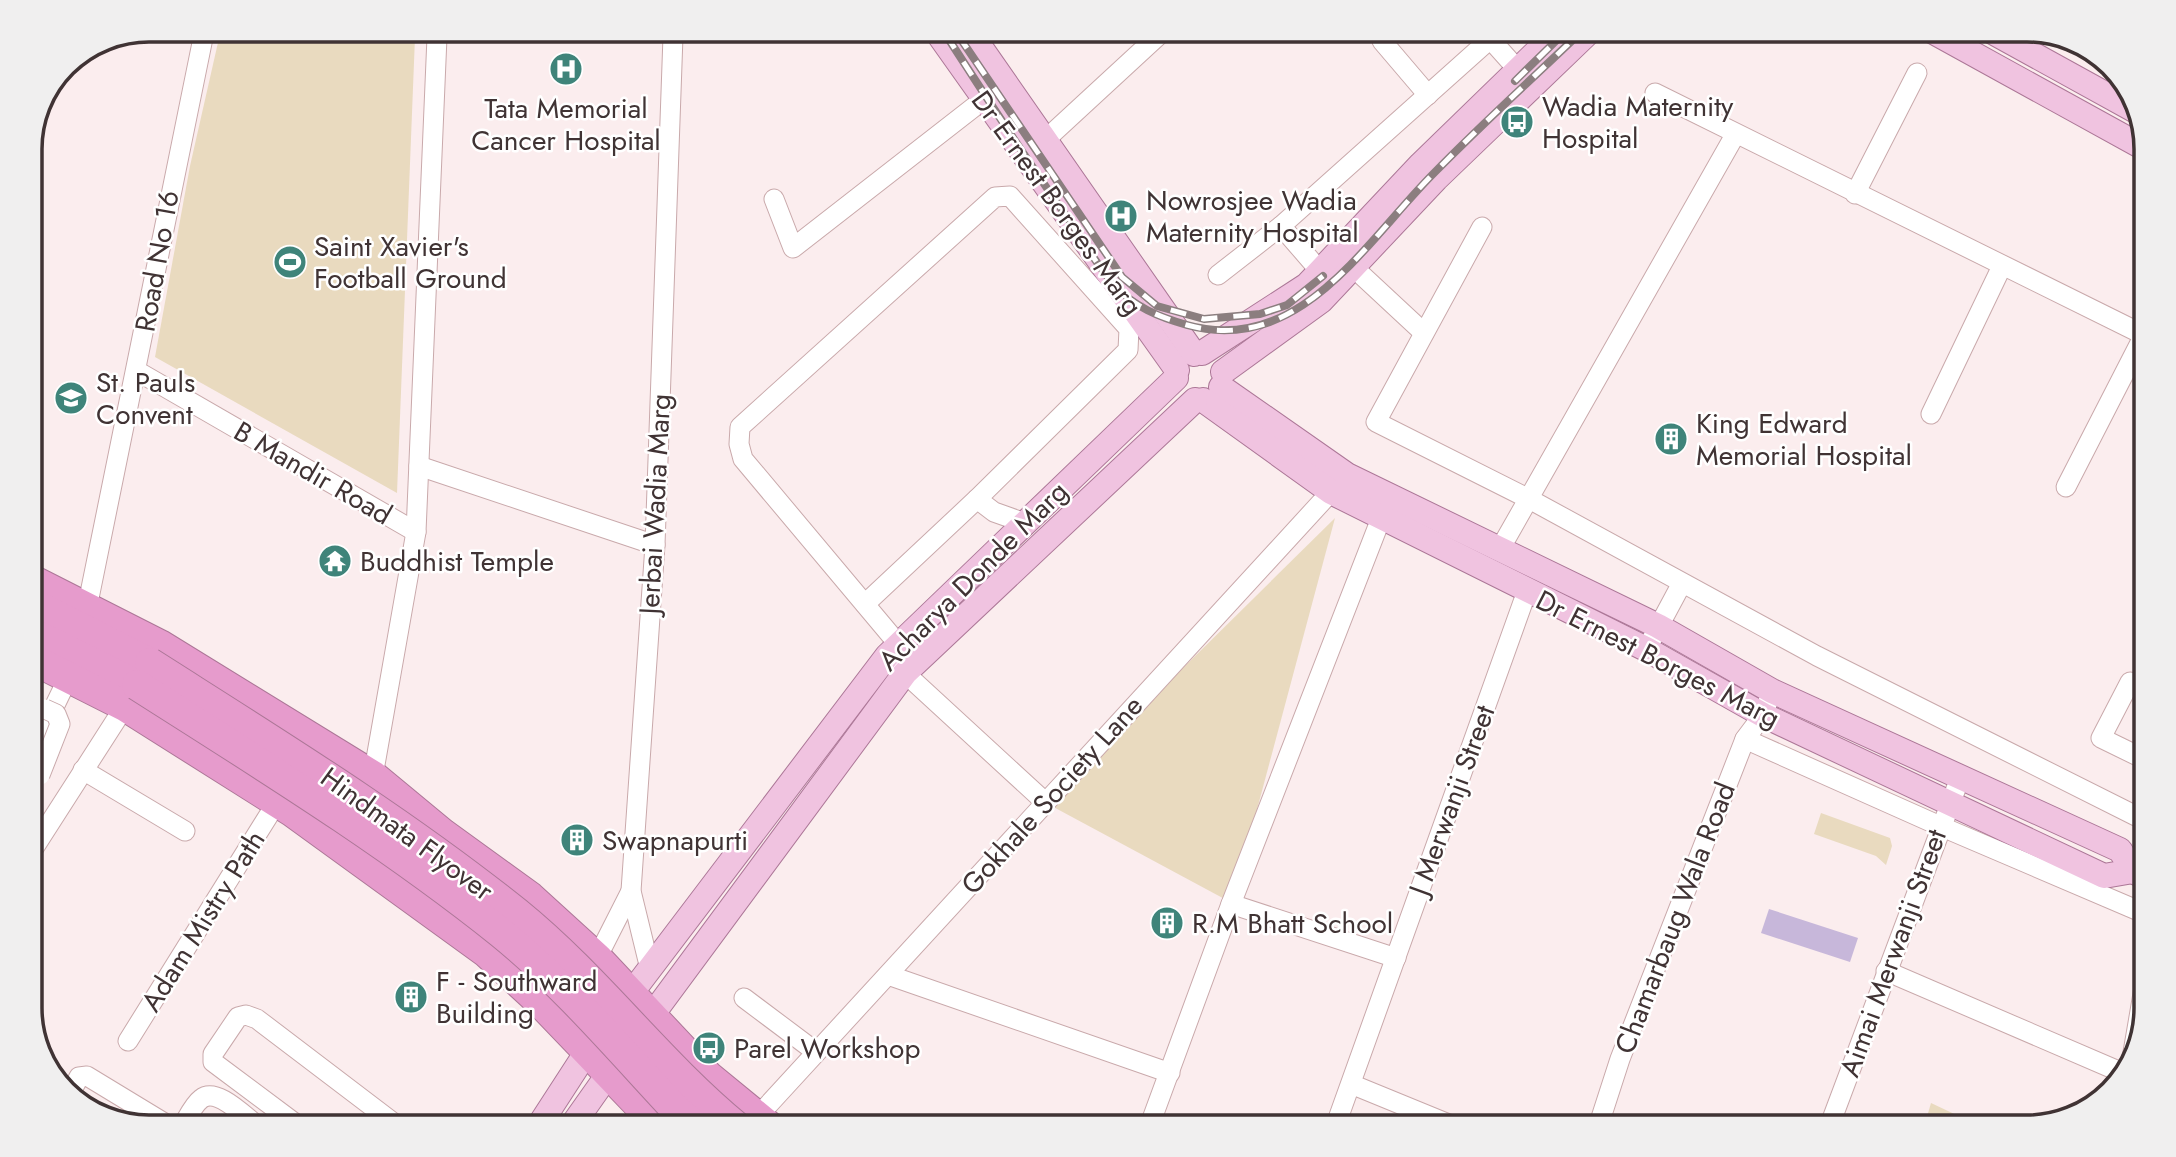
<svg xmlns="http://www.w3.org/2000/svg" width="2176" height="1157" viewBox="0 0 2176 1157" font-family="Jost,sans-serif">
	<rect width="100%" height="100%" fill="#fbedee"/>
	<!-- green -->
	<g fill="#e9dabf">
		<path d="M415 37 397 493 155 357 190 166 219 38Z"/>
		<path d="M1335 518 1232 903 1046 803Z"/>
		<path d="M1821 813 1890 838 1892 846 1886 865 1876 856 1814 834Z"/>
		<path d="M1931 1103 1982 1127H1924Z"/>
	</g>
	<!-- water -->
	<path fill="#c7b7da" d="M1769 909 1858 938 1850 962 1761 933Z"/>
	<g fill="none" stroke-linecap="round" stroke-linejoin="round">
		<defs>
			<g id="minor">
				<path d="M1484 32 1518 70"/>
				<path d="M1382 41 1428 95"/>
				<path d="M1655 93 2146 336"/>
				<path d="M1044 141 1160 34"/>
				<path d="M1855 194 1917 73"/>
				<path d="M774 199 793 248 983 100"/>
				<path d="M1482 227 1376 422 1531 500 1817 656 2142 819 2146 810"/>
				<path d="M1353 267 1424 333"/>
				<path d="M1320 271 1281 226 1498 32"/>
				<path d="M1218 275 1281 226"/>
				<path d="M137 371 416 532"/>
				<path d="M1931 414 2002 266"/>
				<path d="M419 466 655 545"/>
				<path d="M2066 487 2144 335"/>
				<path d="M1500 549 1735 135"/>
				<path d="M865 604 977 499 994 512 1025 523"/>
				<path d="M87 608 203 38"/>
				<path d="M1652 639 1682 583"/>
				<path d="M899 645 743 459 739 444 740 427 995 197 1010 196 1129 329 1128 350 977 499"/>
				<path d="M896 665 1045 802"/>
				<path d="M2130 682 2101 738 2146 760"/>
				<path d="M1745 739 1940 826 2146 914"/>
				<path d="M30 757 68 678"/>
				<path d="M83 770 185 831"/>
				<path d="M373 776 416 532 437 37"/>
				<path d="M30 854 125 706"/>
				<path d="M1231 904 1396 958"/>
				<path d="M589 965 597 958 631 891"/>
				<path d="M650 969 631 891 655 545 673 36"/>
				<path d="M1886 971 2123 1073"/>
				<path d="M888 975 1170 1073"/>
				<path d="M744 998 816 1052"/>
				<path d="M128 1041 277 802"/>
				<path d="M2131 1064 2146 976"/>
				<path d="M1351 1084 1456 1127"/>
				<path d="M71 1092 79 1077 87 1076 171 1127"/>
				<path d="M758 1116 1339 483"/>
				<path d="M182 1127C187 1119 193 1105 201 1099 217 1086 246 1118 259 1127"/>
				<path d="M300 1127 213 1062V1054L238 1017 246 1015 257 1019 399 1127"/>
				<path d="M1149 1127 1231 904 1387 503"/>
				<path d="M1335 1127 1527 591"/>
				<path d="M1598 1127 1620 1059 1745 739 1763 715 1772 691"/>
				<path d="M1829 1127 1960 778"/>
			</g>
			<g id="major">
				<path d="M1930 30 2146 149"/>
				<path d="M1989 30 2136 111"/>
				<path d="M939 35 1177 370"/>
				<path d="M972 35 1194 354"/>
				<path d="M1202 353 1307 285 1421 164 1557 32"/>
				<path d="M1223 372 1321 301 1436 179 1589 32"/>
				<path d="M1221 387 1347 475 1658 626 1772 691 2120 850 2133 871 2146 878"/>
				<path d="M1203 400 1331 492 1646 649 1763 715 2104 876 2133 871"/>
				<path d="M620 1008 887 656 1176 378"/>
				<path d="M641 1030 905 673 1195 400"/>
				<path d="M538 1127 597 1036"/>
				<path d="M571 1127 619 1059"/>
			</g>
			<g id="highway">
				<path d="M30 579 160 645 373 776 443 834 530 897 597 958 708 1076 770 1127"/>
				<path d="M30 602 150 663"/>
				<path d="M30 632 137 685"/>
				<path d="M30 658 125 706 293 812 486 952 540 1002 660 1127"/>
			</g>
		</defs>
		<!-- minor casing -->
		<use href="#minor" stroke="#c9a9ab" stroke-width="21"/>
		<!-- major casing -->
		<use href="#major" stroke="#ac7797" stroke-width="26"/>
		<!-- highway casing -->
		<use href="#highway" stroke="#ac7797" stroke-width="32"/>
		<!-- minor -->
		<use href="#minor" stroke="#fff" stroke-width="19"/>
		<!-- major -->
		<use href="#major" stroke="#f0c3e0" stroke-width="24"/>
		<!-- highway -->
		<use href="#highway" stroke="#e69bcc" stroke-width="30"/>
		<defs>
			<g id="rail">
				<path d="M946 35C986 97 1026 159 1069 220 1083 241 1097 265 1114 285 1134 307 1159 317 1187 325 1301 357 1367 239 1436 171 1483 123 1533 78 1581 32"/>
				<path d="M958 35 1122 277 1157 306 1204 319 1260 314 1287 305 1323 276"/>
				<path d="M1515 81 1565 32"/>
			</g>
		</defs>
		<!-- rail casing -->
		<use href="#rail" stroke="#8b7e7f" stroke-width="8"/>
		<!-- rail -->
		<use href="#rail" stroke="#fff" stroke-width="5" stroke-dasharray="16" stroke-linecap="butt"/>
		<defs>
			<path id="minor-bridge" d="M40 775 60 724 56 714 45 709"/>
			<g id="highway-bridge">
				<path d="M150 663C274 742 401 820 517 913 597 978 658 1062 737 1127"/>
				<path d="M137 685C261 764 386 841 501 933 565 985 620 1050 676 1110L697 1127"/>
			</g>
		</defs>
		<!-- minor-bridge casing -->
		<use href="#minor-bridge" stroke="#c9a9ab" stroke-width="21" stroke-linecap="butt"/>
		<!-- highway-bridge casing -->
		<use href="#highway-bridge" stroke="#ac7797" stroke-width="32" stroke-linecap="butt"/>
		<!-- minor-bridge -->
		<use href="#minor-bridge" stroke="#fff" stroke-width="19"/>
		<!-- highway-bridge -->
		<use href="#highway-bridge" stroke="#e69bcc" stroke-width="30"/>
	</g>
	<!-- icons -->
	<defs>
		<symbol id="hospital-disc" viewBox="-11 -11 22 22"><circle r="9.5" fill="#3f847a" stroke="#fff"/><path d="M-5-5h3v3.5h4V-5h3V5h-3V1.5h-4V5h-3Z" fill="#fff"/></symbol>
		<symbol id="bus-disc" viewBox="-11 -11 22 22"><circle r="9.5" fill="#3f847a" stroke="#fff"/><path d="M-5-6H5V4H4V6H2V4H-2V6H-4V4H-5ZM-3.5-4V0h7V-4ZM-3.5 1.2v1.5H-2V1.2ZM2 1.2v1.5H3.5V1.2Z" fill="#fff"/></symbol>
		<symbol id="stadium-disc" viewBox="-11 -11 22 22"><circle r="9.5" fill="#3f847a" stroke="#fff"/><path d="M0-5a6.5 5 0 1 0 0 10a6.5 5 0 1 0 0-10ZM-3.5-1.8h7v3.6h-7Z" fill="#fff"/></symbol>
		<symbol id="school-disc" viewBox="-11 -11 22 22"><circle r="9.5" fill="#3f847a" stroke="#fff"/><path d="M0-5L7-2L0 1L-7-2ZM-4 1L0 2.5L4 1V4Q0 6-4 4Z" fill="#fff"/></symbol>
		<symbol id="building-disc" viewBox="-11 -11 22 22"><circle r="9.5" fill="#3f847a" stroke="#fff"/><path d="M-4-6H4V6H1V3H-1V6H-4ZM-2.5-4.3h1.7v1.8h-1.7ZM.8-4.3h1.7v1.8H.8ZM-2.5-1h1.7V.8h-1.7ZM.8-1h1.7V.8H.8Z" fill="#fff"/></symbol>
		<symbol id="temple-disc" viewBox="-11 -11 22 22"><circle r="9.5" fill="#3f847a" stroke="#fff"/><path d="M0-6L5-2H3V0L6.5 2.5H4V6H1.5V3h-3V6H-4V2.5H-6.5L-3 0V-2H-5Z" fill="#fff"/></symbol>
	</defs>
	<g fill-rule="evenodd">
		<use href="#hospital-disc" x="547" y="50" width="38" height="38"/>
		<use href="#bus-disc" x="1498" y="103" width="38" height="38"/>
		<use href="#hospital-disc" x="1102" y="197" width="38" height="38"/>
		<use href="#stadium-disc" x="271" y="243" width="38" height="38"/>
		<use href="#school-disc" x="52" y="379" width="38" height="38"/>
		<use href="#building-disc" x="1652" y="420" width="38" height="38"/>
		<use href="#temple-disc" x="316" y="542" width="38" height="38"/>
		<use href="#building-disc" x="558" y="821" width="38" height="38"/>
		<use href="#building-disc" x="1148" y="904" width="38" height="38"/>
		<use href="#building-disc" x="392" y="978" width="38" height="38"/>
		<use href="#bus-disc" x="690" y="1029" width="38" height="38"/>
	</g>
	<g text-anchor="middle" dominant-baseline="central" stroke-width="5" stroke-linejoin="round" paint-order="stroke">
		<!-- poi labels -->
		<g font-size="28" fill="#403334" stroke="#fff" text-anchor="start">
			<text x="1542" y="106">Wadia Maternity<tspan x="1542" dy="32">Hospital</tspan></text>
			<text x="566" y="108" text-anchor="middle">Tata Memorial<tspan x="566" dy="32">Cancer Hospital</tspan></text>
			<text x="1146" y="200">Nowrosjee Wadia<tspan x="1146" dy="32">Maternity Hospital</tspan></text>
			<text x="314" y="246">Saint Xavier's<tspan x="314" dy="32">Football Ground</tspan></text>
			<text x="96" y="382">St. Pauls<tspan x="96" dy="32">Convent</tspan></text>
			<text x="1696" y="423">King Edward<tspan x="1696" dy="32">Memorial Hospital</tspan></text>
			<text x="360" y="561">Buddhist Temple</text>
			<text x="602" y="840">Swapnapurti</text>
			<text x="1192" y="923">R.M Bhatt School</text>
			<text x="436" y="981">F - Southward<tspan x="436" dy="32">Building</tspan></text>
			<text x="734" y="1048">Parel Workshop</text>
		</g>
		<!-- street labels -->
		<g font-size="28" fill="#403334" stroke="#fff">
			<text transform="translate(1057 203) rotate(54)">Dr Ernest Borges Marg</text>
			<text transform="translate(157 261) rotate(-80)">Road No 16</text>
			<text transform="translate(313 473) rotate(30)">B Mandir Road</text>
			<text transform="translate(655 504) rotate(-87)">Jerbai Wadia Marg</text>
			<text transform="translate(973 576) rotate(-45)">Acharya Donde Marg</text>
			<text transform="translate(1658 659) rotate(27)">Dr Ernest Borges Marg</text>
			<text transform="translate(1052 795) rotate(-48)">Gokhale Society Lane</text>
			<text transform="translate(1452 800) rotate(-70)">J Merwanji Street</text>
			<text transform="translate(407 834) rotate(36)">Hindmata Flyover</text>
			<text transform="translate(1675 918) rotate(-69)">Chamarbaug Wala Road</text>
			<text transform="translate(203 921) rotate(-58)">Adam Mistry Path</text>
			<text transform="translate(1893 953) rotate(-70)">Aimai Merwanji Street</text>
		</g>
	</g>
	<!-- crop -->
	<path d="M0 0H2176V1157H0ZM149 42H2027A107 107 0 0 1 2134 149V1008A107 107 0 0 1 2027 1115H149A107 107 0 0 1 42 1008V149A107 107 0 0 1 149 42Z" fill="#f0efef" fill-rule="evenodd"/>
	<path fill="none" stroke="#403334" stroke-width="3.5" d="M149 42H2027A107 107 0 0 1 2134 149V1008A107 107 0 0 1 2027 1115H149A107 107 0 0 1 42 1008V149A107 107 0 0 1 149 42Z"/>
</svg>
